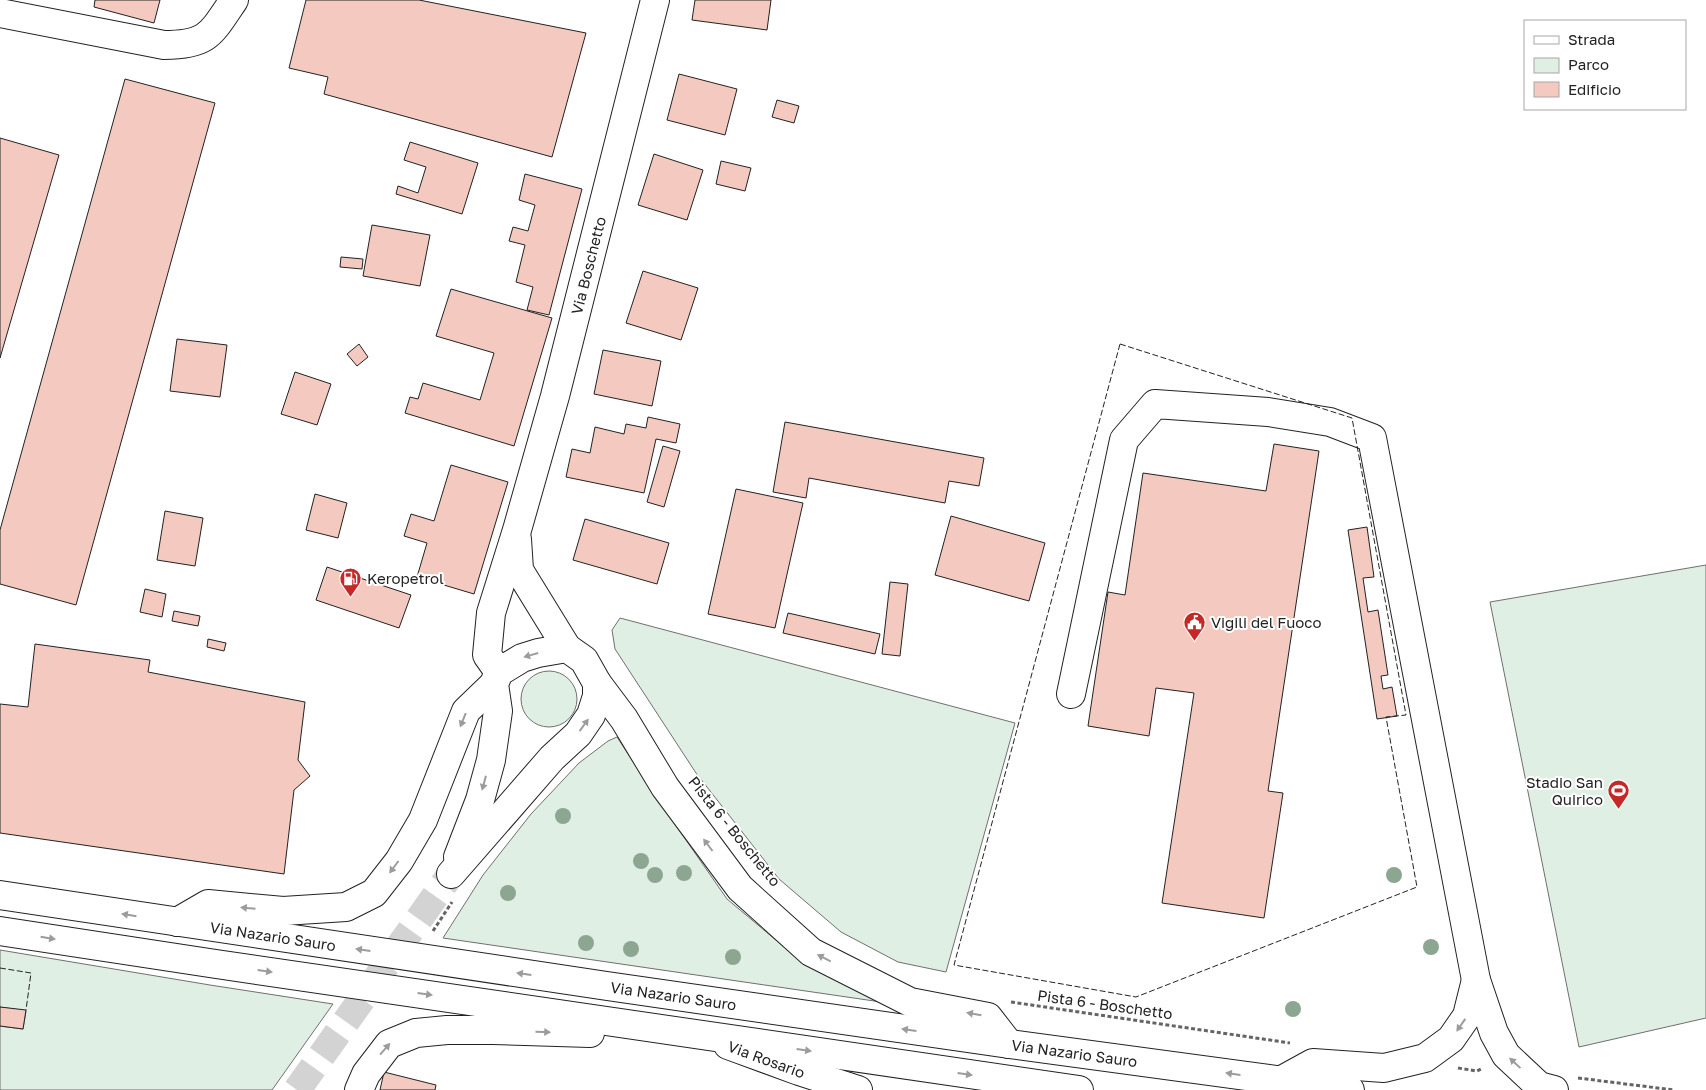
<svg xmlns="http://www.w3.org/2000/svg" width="1706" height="1090" viewBox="0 0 1706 1090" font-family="'Golos Text',sans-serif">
	<rect width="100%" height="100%" fill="#fff"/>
	<!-- green -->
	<g fill="#e0efe3" stroke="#6f6f6f">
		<path d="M1706 565V1018L1579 1047 1490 602Z"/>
		<path d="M620 618 1015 723 946 972 898 962 841 932 779 879 696 773 615 649 612 630Z"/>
		<circle cx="549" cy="699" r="28"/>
		<path d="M617 737 656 797 727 899 802 962 881 1002 443 938 483 875 531 814 579 763 608 741Z"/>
		<path d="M0 950 210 985 333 1004 272 1090H0V1026L23 1029 26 1011 0 1007Z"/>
	</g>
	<!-- building -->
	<g fill="#f3c9c0" stroke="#222">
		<path d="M95 0H160L154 23 94 7Z"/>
		<path d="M306 0H419L586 33 552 157 324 94 328 77 289 68Z"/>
		<path d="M695 0H771L767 30 692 20Z"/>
		<path d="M679 74 737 89 725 135 667 120Z"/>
		<path d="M125 79 215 103 76 605 0 584V530Z"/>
		<path d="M777 100 799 106 794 123 772 117Z"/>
		<path d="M0 138 59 155 0 358Z"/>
		<path d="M410 142 478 163 462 214 396 194 398 186 418 193 426 167 404 160Z"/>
		<path d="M654 154 703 170 687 220 638 205Z"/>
		<path d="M721 161 751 168 745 191 716 184Z"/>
		<path d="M525 174 582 189 549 315 527 310 533 287 516 282 525 245 509 241 513 227 528 231 535 205 519 200Z"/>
		<path d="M372 225 430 235 420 286 363 276Z"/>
		<path d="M341 257 363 259 362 269 340 267Z"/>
		<path d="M643 271 698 288 681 340 626 323Z"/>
		<path d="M451 289 552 318 514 446 405 413 410 397 418 399 423 383 480 400 494 353 436 336Z"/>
		<path d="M177 339 227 345 220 397 170 391Z"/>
		<path d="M359 344 368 357 357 366 347 354Z"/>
		<path d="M603 350 661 361 652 406 594 394Z"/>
		<path d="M295 372 331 384 317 425 281 414Z"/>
		<path d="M648 417 680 424 676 443 656 439 644 493 566 477 572 449 590 453 595 427 624 434 626 424 646 428Z"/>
		<path d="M785 422 984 458 979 486 949 481 945 503 809 478 806 498 773 492Z"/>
		<path d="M1274 444 1319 451 1268 791 1283 793 1264 918 1162 903 1194 693 1156 688 1149 736 1088 726 1108 592 1125 595 1143 473 1266 491Z"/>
		<path d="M663 446 680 451 664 507 647 502Z"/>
		<path d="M451 465 508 482 474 594 417 577 427 543 404 536 411 514 434 521Z"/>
		<path d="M736 489 803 503 775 628 708 614Z"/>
		<path d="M315 494 347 503 338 538 306 530Z"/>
		<path d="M165 511 203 518 195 566 157 560Z"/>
		<path d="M951 516 1045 543 1029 601 935 575Z"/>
		<path d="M585 519 669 543 657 584 573 560Z"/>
		<path d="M1367 527 1374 577 1363 578 1368 612 1378 610 1388 675 1381 676 1383 689 1392 687 1397 716 1377 719 1348 530Z"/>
		<path d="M327 567 411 595 399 628 316 600Z"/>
		<path d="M890 582 908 584 900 656 882 654Z"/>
		<path d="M145 589 166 594 162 617 140 612Z"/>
		<path d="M174 611 200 616 198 626 172 621Z"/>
		<path d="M788 613 880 634 875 654 783 633Z"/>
		<path d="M208 639 226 643 224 651 207 647Z"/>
		<path d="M35 644 150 660 148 672 305 702 298 760 310 776 294 790 284 874 0 833V704L28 707Z"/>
		<path d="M0 1007 26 1010 23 1029 0 1026Z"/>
		<path d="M384 1072 436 1085 435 1090H380Z"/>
	</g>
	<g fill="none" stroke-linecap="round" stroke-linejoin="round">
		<!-- minor-tunnel -->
		<path stroke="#d3d3d3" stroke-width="28" stroke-dasharray="28 14" stroke-linecap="butt" d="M297 1090 451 874"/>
		<defs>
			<g id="minor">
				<path d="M0 13 164 45C208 45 211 34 234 0"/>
				<path id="s1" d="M499 672 487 655 491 613 517 530 555 396 655 0"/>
				<path d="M1071 694 1124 440 1155 404 1268 412 1330 422 1372 438 1476 980 1494 1033 1506 1055 1539 1086 1554 1090"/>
				<path d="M458 857 480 800 491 760 498 711 494 684 499 672 522 658 538 653 567 648"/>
				<path d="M451 874 552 758 578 734 591 715 597 696V683L584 660 567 648 519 570 517 539"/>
				<path id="s2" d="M728 1045 799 1071 858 1090"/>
				<path d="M1282 1080 1313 1063 1384 1068 1425 1058 1451 1039 1467 1016 1476 980"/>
			</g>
			<g id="highway">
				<path d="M597 683 624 719 665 787 740 888 811 952 910 1002 988 1017 1009 1044"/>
				<path id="s3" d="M0 895 607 986 1009 1044 1350 1090"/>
				<path d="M177 922 208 904 283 911 346 907 374 893 399 861 423 820 466 711 494 684"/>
				<path d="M0 931 216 964 1079 1090"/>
				<path d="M359 1090 366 1074 389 1044 416 1033 447 1030H493L590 1033"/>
			</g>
		</defs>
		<!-- minor casing -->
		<use href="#minor" stroke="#222" stroke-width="30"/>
		<!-- highway casing -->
		<use href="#highway" stroke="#222" stroke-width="30"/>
		<!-- path -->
		<g stroke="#646464" stroke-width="3" stroke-dasharray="4 2.5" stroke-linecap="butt">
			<path d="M433 931 452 902"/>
			<path d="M1011 1002 1290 1043"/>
			<path d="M1458 1068 1477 1071 1481 1069"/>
			<path d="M1578 1078 1674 1090"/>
		</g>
		<!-- minor -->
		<use href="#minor" stroke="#fff" stroke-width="28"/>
		<!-- highway -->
		<use href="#highway" stroke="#fff" stroke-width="28"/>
		<!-- fence -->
		<g stroke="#222" stroke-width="1" stroke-dasharray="6 2.5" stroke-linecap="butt">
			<path d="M1120 344 1352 418 1406 715 1386 717 1417 887 1136 997 954 965Z"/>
			<path d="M0 968 31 973 26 1010"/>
		</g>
	</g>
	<!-- trees -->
	<g fill="#8da692">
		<circle cx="563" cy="816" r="8"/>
		<circle cx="641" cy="861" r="8"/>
		<circle cx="684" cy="873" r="8"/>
		<circle cx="655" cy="875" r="8"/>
		<circle cx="1394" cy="875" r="8"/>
		<circle cx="508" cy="893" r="8"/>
		<circle cx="586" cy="943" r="8"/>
		<circle cx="1431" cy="947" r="8"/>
		<circle cx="631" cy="949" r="8"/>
		<circle cx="733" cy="957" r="8"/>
		<circle cx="1293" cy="1009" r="8"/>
	</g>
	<!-- one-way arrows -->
	<defs><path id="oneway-solid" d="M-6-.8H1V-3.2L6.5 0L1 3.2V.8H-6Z" transform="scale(1.25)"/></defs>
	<g fill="#9c9c9c">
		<use href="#oneway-solid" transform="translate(531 655) rotate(164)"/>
		<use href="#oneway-solid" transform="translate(463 720) rotate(112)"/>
		<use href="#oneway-solid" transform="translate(584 725) rotate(-54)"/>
		<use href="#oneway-solid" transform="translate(484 783) rotate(105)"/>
		<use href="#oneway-solid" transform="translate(708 845) rotate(-127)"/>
		<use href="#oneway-solid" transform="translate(394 867) rotate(127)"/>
		<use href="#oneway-solid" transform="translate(248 908) rotate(-175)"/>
		<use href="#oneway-solid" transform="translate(129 915) rotate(-171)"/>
		<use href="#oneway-solid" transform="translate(48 938) rotate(9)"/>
		<use href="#oneway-solid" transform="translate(363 950) rotate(-172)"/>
		<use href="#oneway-solid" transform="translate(824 958) rotate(-153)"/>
		<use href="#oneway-solid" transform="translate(265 971) rotate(8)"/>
		<use href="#oneway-solid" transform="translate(524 974) rotate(-172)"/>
		<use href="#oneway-solid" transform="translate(425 994) rotate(8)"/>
		<use href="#oneway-solid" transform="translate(974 1014) rotate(-170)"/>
		<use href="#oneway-solid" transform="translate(1461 1025) rotate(125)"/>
		<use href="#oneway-solid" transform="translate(909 1030) rotate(-172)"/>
		<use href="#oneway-solid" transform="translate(543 1032) rotate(2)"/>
		<use href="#oneway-solid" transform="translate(385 1049) rotate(-49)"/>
		<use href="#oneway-solid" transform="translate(804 1050) rotate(8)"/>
		<use href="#oneway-solid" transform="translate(1515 1063) rotate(-137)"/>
		<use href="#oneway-solid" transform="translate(965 1074) rotate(8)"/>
		<use href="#oneway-solid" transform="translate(1233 1074) rotate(-172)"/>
	</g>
	<!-- icons -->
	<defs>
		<symbol id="fuel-pin" viewBox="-11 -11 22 30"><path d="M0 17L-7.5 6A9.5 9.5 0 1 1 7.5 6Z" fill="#c62828" stroke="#fff"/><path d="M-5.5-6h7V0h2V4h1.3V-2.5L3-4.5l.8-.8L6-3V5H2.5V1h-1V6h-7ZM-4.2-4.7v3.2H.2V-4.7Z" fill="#fff"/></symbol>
		<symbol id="civic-pin" viewBox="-11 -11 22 30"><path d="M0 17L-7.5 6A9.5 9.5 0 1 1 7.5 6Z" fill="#c62828" stroke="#fff"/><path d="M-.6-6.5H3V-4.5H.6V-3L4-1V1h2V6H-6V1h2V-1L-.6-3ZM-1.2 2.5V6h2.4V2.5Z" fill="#fff"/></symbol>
		<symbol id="stadium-pin" viewBox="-11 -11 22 30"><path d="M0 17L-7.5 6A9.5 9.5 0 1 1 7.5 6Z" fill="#c62828" stroke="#fff"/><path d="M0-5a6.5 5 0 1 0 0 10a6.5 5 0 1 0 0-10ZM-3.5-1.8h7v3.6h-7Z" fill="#fff"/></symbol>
	</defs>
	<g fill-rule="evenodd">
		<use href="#fuel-pin" x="338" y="566" width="25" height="34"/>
		<use href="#civic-pin" x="1182" y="610" width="25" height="34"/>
		<use href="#stadium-pin" x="1606" y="778" width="25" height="34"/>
	</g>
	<g text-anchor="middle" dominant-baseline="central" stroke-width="4" stroke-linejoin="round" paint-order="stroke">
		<!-- street labels -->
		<g font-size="15" fill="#222" stroke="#fff">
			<text stroke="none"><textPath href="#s1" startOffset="424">Via Boschetto</textPath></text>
			<text transform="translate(735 831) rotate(51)">Pista 6 - Boschetto</text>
			<text stroke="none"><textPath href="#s3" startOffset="276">Via Nazario Sauro</textPath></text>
			<text stroke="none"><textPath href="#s3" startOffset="681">Via Nazario Sauro</textPath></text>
			<text transform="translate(1105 1004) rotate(8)">Pista 6 - Boschetto</text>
			<text stroke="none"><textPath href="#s3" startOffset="1086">Via Nazario Sauro</textPath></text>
			<text stroke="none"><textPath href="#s2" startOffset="41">Via Rosario</textPath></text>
		</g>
		<!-- poi labels -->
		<g font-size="15" fill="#222" stroke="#fff" text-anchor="start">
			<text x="367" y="578">Keropetrol</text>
			<text x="1211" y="622">Vigili del Fuoco</text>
			<text x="1603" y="782" text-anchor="end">Stadio San<tspan x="1603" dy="17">Quirico</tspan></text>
		</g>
	</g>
	<!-- legend -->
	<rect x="1524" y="20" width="162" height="90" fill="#ffffff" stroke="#a7a7a7"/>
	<rect x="1534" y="36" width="25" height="8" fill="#ffffff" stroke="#a7a7a7"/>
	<text x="1568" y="45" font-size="15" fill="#222222">Strada</text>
	<rect x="1534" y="58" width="25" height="15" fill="#e0efe3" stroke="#a7a7a7"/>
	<text x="1568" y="70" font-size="15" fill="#222222">Parco</text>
	<rect x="1534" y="82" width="25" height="15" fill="#f3c9c0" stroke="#a7a7a7"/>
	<text x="1568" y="95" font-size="15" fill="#222222">Edificio</text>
</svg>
